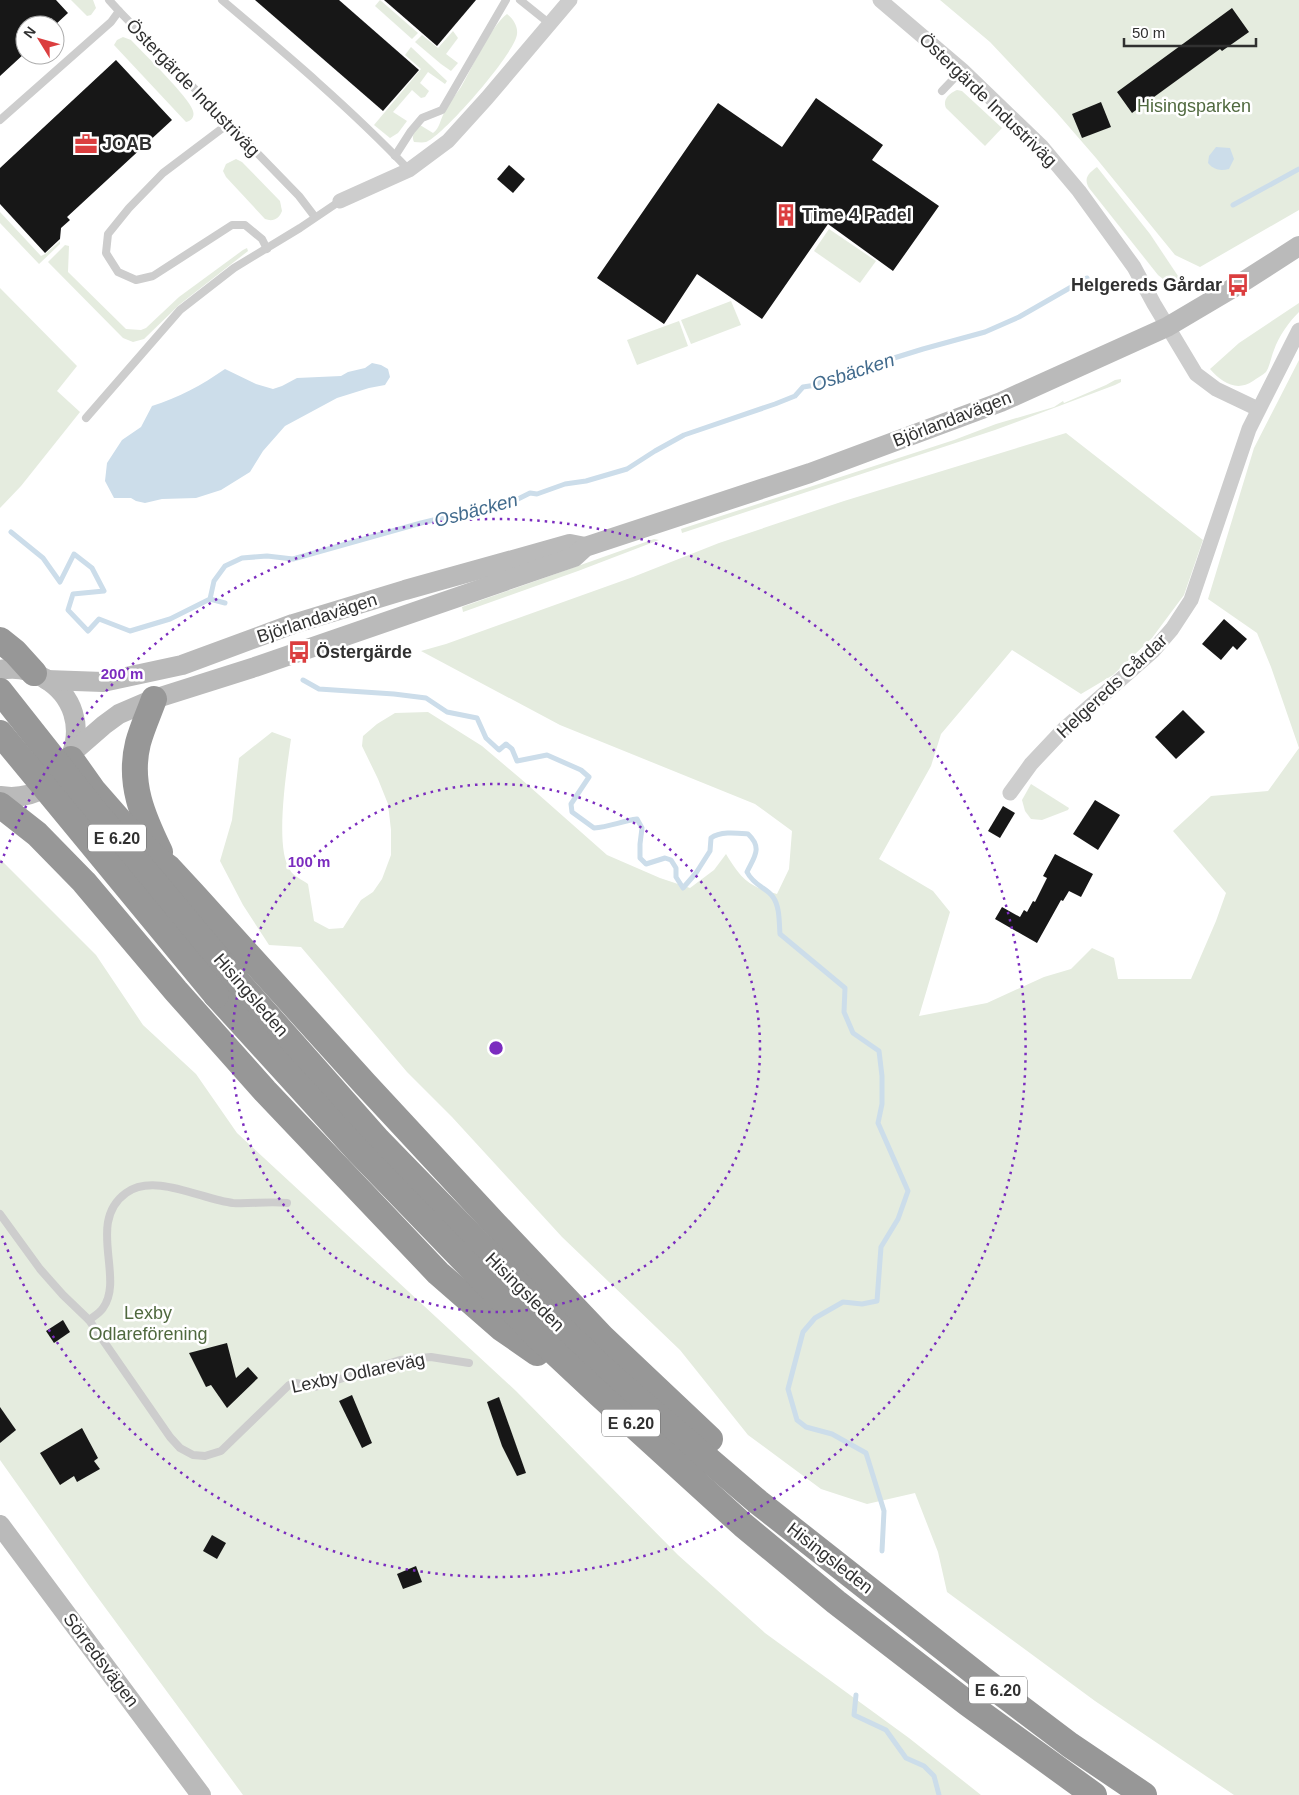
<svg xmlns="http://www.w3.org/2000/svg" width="1299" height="1795" viewBox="0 0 1299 1795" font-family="Helvetica,sans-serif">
	<rect width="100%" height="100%" fill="#fff"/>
	<!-- green -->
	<g fill="#e5ecdf">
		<path d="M71 0H93L96 8 91 15 87 16Z"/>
		<path d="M380 0 418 33 412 39 375 6Z"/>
		<path d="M940 0H1299V210L1200 267 1175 255 1096 158 1057 113 990 42Z"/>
		<path d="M507 14C513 19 518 26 517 34 516 52 443 136 426 142 422 143 418 142 414 142 411 137 415 129 420 125L433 133C440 128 440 120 444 113 448 104 455 96 461 87 472 68 491 26 507 14Z"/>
		<path d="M453 31 458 38 446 54 458 63 451 71 441 64 415 42 422 35 438 48Z"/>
		<path d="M123 37 131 40C143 53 190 98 193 111 195 117 191 121 186 122L114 45 117 40Z"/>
		<path d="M411 47 447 81 445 84 428 72 420 83 429 91 425 97 421 98 412 90 393 112 407 121 398 133 390 138 374 125 421 69 405 55Z"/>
		<path d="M957 90 962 91 1002 128 985 146 946 108C942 99 950 93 957 90Z"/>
		<path d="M236 159 242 162 280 201 282 211C279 219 273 222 265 219L226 177 223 171 226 164Z"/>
		<path d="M1097 167 1150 234 1182 282 1178 283 1169 276 1163 279 1158 275 1089 188C1083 178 1089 173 1097 167Z"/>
		<path d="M0 212 41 256 45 254 60 241V244L39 264 0 223Z"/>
		<path d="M829 229 876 261 860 283 814 251Z"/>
		<path d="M65 245 69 246 68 272 126 329 141 330 146 328 179 297 243 250 247 248 248 251 179 305 144 339 133 342 123 338 48 262Z"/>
		<path d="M0 288 77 366 57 391 80 412 21 486 0 508Z"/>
		<path d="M731 301 741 325 691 344 681 320Z"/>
		<path d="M1299 303V312C1288 323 1279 336 1274 350 1271 357 1270 366 1266 372 1263 375 1257 378 1253 381 1237 392 1222 383 1210 369L1239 343Z"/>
		<path d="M679 321 688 346 637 365 627 340Z"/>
		<path d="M1299 360V1795H1234L1095 1701 947 1592 938 1552 915 1493 867 1504 821 1489 748 1435 680 1350 562 1237 452 1117 407 1072 301 947 269 945 243 905 220 861 232 820 239 758 272 732 291 739C287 767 274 848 290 870 293 876 303 880 308 884L314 921 329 929 343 928 361 900 373 892 382 879 391 855V830L388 804 378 779 362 746 363 736 377 724 395 713 428 712 482 746 521 779 607 855 660 878 690 888 714 870 726 854C742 880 748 886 777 894L789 869 792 831 755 804 560 725 421 651 446 644 633 577 719 543 844 501 1066 433 1203 540 1184 595 1152 638 1113 675 1081 694 1012 650 941 734 931 766 879 859 933 891 950 912 919 1016 987 1003 1044 977 1071 969 1092 948 1114 958 1118 979H1191L1216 921 1226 893 1173 831 1211 796 1268 791 1299 748 1271 667 1257 633 1208 599 1254 448Z"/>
		<path d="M1121 379V382L1115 385 995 430 682 533 681 529 954 440 996 424 1054 407 1063 401 1064 403 1106 385 1115 380Z"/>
		<path d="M654 539 659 540 578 571 463 612 462 607Z"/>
		<path d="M1031 784 1069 808 1068 810 1042 820 1031 819 1025 811 1022 800Z"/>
		<path d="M0 859 96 955 143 1025 196 1074 237 1133 516 1391 678 1555 765 1633 909 1738 981 1795H243L90 1587 0 1460Z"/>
	</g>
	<!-- water -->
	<g fill="#ccddea">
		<path d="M1216 147 1230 148 1234 159 1229 169C1220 171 1214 170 1208 163L1209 156Z"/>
		<path d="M372 363 381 365 388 369 390 377 385 385 369 388 337 398 285 426 263 451 250 472 221 490 196 498 162 499 145 503 136 501 131 498H114L105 481 107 463 122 440 141 427 152 406C178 398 202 385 225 369L256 384 273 389 282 386 297 378 341 376 348 372 365 368Z"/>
	</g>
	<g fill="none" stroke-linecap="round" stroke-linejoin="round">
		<!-- stream -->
		<g stroke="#ccddea" stroke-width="5">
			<path d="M1233 205 1299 169"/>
			<path d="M11 532 43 558 60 582 74 554 92 568 104 591 73 594 68 610 88 631 99 619 130 631 170 619 210 599 214 581 225 566 242 558 267 556 293 559 421 523 516 500 530 493 537 494 565 484 586 481 627 469 655 451 684 435 775 404 795 396 803 387 816 385 823 379H842L852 371 923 349 985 332 1019 317 1087 278"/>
			<path d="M210 599 225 603"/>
			<path d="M303 680 319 689 394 694 426 698 447 712 477 718 486 738 499 750 506 744 512 749 517 761 547 755 581 770 589 777 571 804 572 812 594 828C609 827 622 821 637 819L642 828 640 844V858L646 864 665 858 671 860 676 868V877L683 888 696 873 710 851 711 838C720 831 737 833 748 834 763 848 754 857 747 872 754 886 767 888 773 897 780 907 779 922 780 934L845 988 844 1012 853 1033 879 1051 882 1076V1104L878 1123 908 1191 898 1219 881 1247 877 1301 862 1304 843 1302 815 1318 803 1332 788 1389 797 1420 806 1427 832 1434 866 1453 884 1511 882 1551"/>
			<path d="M856 1695 854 1715 886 1730 906 1758 924 1766 934 1776 939 1795"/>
		</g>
	</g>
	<!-- building -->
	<g fill="#171717">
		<path d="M0 0H56L68 13 55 25H25V53L0 76Z"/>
		<path d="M255 0H339L419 70 383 111Z"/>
		<path d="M384 0H476L437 46Z"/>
		<path d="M1232 8 1249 32 1222 51 1220 49 1132 113 1117 92Z"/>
		<path d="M116 60 172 120 67 217 70 220 61 228 60 239 45 253 0 204V168Z"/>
		<path d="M816 98 883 145 872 160 939 206 893 271 828 224 762 319 697 274 664 324 597 278 718 103 782 147Z"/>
		<path d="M1101 102 1111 127 1082 138 1072 114Z"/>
		<path d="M509 165 525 179 513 193 497 179Z"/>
		<path d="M1224 619 1247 639 1237 650 1233 646 1221 660 1202 644Z"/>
		<path d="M1183 710 1205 732 1176 759 1155 737Z"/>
		<path d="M1095 800 1120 815 1098 850 1073 834Z"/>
		<path d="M1003 806 1015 813 1000 838 988 831Z"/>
		<path d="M1055 854 1093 874 1081 897 1069 891 1063 901 1061 900 1037 943 995 919 1002 907 1020 917 1024 910 1027 912 1033 901 1035 902 1047 878 1043 876Z"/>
		<path d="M63 1320 70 1332 54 1343 46 1331Z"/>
		<path d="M227 1343 236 1378 248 1367 258 1378 227 1408 211 1385 206 1387 189 1353Z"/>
		<path d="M352 1395 372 1443 362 1448 339 1401Z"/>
		<path d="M499 1397 526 1473 517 1476 502 1446 487 1402Z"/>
		<path d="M0 1407 16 1430 0 1443Z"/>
		<path d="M82 1428 98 1458 94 1461 100 1469 77 1482 74 1476 60 1485 40 1453Z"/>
		<path d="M212 1535 226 1543 217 1559 203 1551Z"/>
		<path d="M416 1566 422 1582 403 1589 397 1574Z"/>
	</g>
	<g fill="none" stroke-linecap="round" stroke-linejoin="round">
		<!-- lane -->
		<g stroke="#cdcdcd" stroke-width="8">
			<path d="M109 0 119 11"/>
			<path d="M222 0C286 54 351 109 409 170"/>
			<path d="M520 0 550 24"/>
			<path d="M942 91 962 70"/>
			<path d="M0 120 111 22 119 11 299 196 315 217"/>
			<path d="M228 124 163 173 129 208 108 234 106 253 118 272 136 280 153 276 232 225H245L262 239 267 249"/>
			<path d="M395 156 411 131 422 118 442 110 506 0"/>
			<path d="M86 418 180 310 234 268 300 228 340 201"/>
			<path d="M0 1214 40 1269 63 1295 89 1320 170 1437 180 1448 193 1455 205 1456 221 1451 289 1385 296 1383 315 1387 400 1360 431 1357 469 1363"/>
			<path d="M89 1320C94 1316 100 1313 103 1308 125 1278 86 1222 126 1193 154 1172 203 1200 233 1203 251 1204 269 1201 287 1203"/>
		</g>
		<!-- street -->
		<g stroke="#cdcdcd" stroke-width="15">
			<path d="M880 0 962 70 1042 147 1079 191 1134 267 1154 304 1196 374 1216 389 1258 409"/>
			<path d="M340 201 409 170 448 141 487 98 570 0"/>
			<path d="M1010 793 1031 764 1064 729 1153 651 1172 629 1191 600 1249 429 1299 330"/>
		</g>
		<!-- secondary -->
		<g stroke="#bababa" stroke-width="20">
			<path d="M0 670C15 667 31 670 44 678 106 714 70 807 0 796"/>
			<path d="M47 680 103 682 182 665 293 624 405 590 570 544 585 547"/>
			<path d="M73 752 104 725 119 714 154 699 255 667 574 557 585 547 810 473 1001 402 1167 327 1238 285 1299 246"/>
			<path d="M0 1525 201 1795"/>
		</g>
		<!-- highway -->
		<g stroke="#979797" stroke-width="26">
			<path d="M0 640 15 652 34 673"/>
			<path d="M154 699C149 713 142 728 138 743 128 783 143 817 160 852"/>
			<path d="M71 759 93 790 121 822 153 856 169 868 194 895 365 1084 495 1224 602 1337 710 1439"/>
			<path d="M0 805 37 834 84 882 176 991 265 1091 438 1273 501 1328 537 1353"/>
			<path d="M238 982 378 1140 556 1323 612 1377 758 1502 984 1680 1070 1745 1144 1795"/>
			<path d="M216 995 358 1151 538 1337 600 1395 743 1525 836 1602 967 1703 1094 1795"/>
		</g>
		<!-- highway-bridge -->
		<g stroke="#979797" stroke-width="26">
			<path d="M0 691 90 805 238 982"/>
			<path d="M0 733 216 995"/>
		</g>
	</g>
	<!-- distance rings -->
	<g fill="none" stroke="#7b2cbf" stroke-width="2.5" stroke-dasharray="2.5 5">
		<circle cx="496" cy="1048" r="264"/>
		<path d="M1 863A529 529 0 1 1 1 1233"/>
	</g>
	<!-- icons -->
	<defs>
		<symbol id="office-bare" viewBox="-9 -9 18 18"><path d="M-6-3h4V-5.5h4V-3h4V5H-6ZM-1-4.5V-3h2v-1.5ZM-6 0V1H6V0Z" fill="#db3e3f" stroke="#fff" stroke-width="2.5" paint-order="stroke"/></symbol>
		<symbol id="building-bare" viewBox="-9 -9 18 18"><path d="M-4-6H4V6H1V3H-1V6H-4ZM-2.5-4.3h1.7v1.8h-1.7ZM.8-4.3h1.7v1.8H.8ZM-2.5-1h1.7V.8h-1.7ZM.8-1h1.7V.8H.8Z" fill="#db3e3f" stroke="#fff" stroke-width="2.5" paint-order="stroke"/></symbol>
		<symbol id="bus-bare" viewBox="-9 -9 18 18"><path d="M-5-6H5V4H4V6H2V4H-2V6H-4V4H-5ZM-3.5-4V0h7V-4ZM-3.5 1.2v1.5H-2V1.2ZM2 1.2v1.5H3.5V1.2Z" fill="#db3e3f" stroke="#fff" stroke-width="2.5" paint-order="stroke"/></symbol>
	</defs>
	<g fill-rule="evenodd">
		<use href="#office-bare" x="70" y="128" width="32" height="32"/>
		<use href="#building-bare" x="770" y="199" width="32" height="32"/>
		<use href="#bus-bare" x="1222" y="269" width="32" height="32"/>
		<use href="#bus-bare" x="283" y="636" width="32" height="32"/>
	</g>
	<g text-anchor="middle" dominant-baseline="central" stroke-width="5" stroke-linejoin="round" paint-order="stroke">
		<!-- shield labels -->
		<g fill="#fff" stroke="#6e6e6e" stroke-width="1">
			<rect x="88" y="824.5" width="58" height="27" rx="4"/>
			<rect x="602" y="1409.5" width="58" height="27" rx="4"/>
			<rect x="969" y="1676.5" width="58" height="27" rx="4"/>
		</g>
		<g font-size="16" font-weight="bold" fill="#303030">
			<text x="117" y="838">E 6.20</text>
			<text x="631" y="1423">E 6.20</text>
			<text x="998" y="1690">E 6.20</text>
		</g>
		<!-- street labels -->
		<g font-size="18" fill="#303030" stroke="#fff">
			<text transform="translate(193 88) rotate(46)">Östergärde Industriväg</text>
			<text transform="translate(988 100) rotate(44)">Östergärde Industriväg</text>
			<text transform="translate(952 419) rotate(-21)">Björlandavägen</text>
			<text transform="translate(317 618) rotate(-18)">Björlandavägen</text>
			<text transform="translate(1112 686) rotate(-43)">Helgereds Gårdar</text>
			<text transform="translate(251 995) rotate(49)">Hisingsleden</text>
			<text transform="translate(525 1292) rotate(45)">Hisingsleden</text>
			<text transform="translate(358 1373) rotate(-12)">Lexby Odlareväg</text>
			<text transform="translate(830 1558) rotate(38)">Hisingsleden</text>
			<text transform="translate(101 1660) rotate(53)">Sörredsvägen</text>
		</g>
		<!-- park labels -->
		<g font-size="18" fill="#50693f" stroke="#fff">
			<text x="1194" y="106">Hisingsparken</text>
			<text x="148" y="1313">Lexby<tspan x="148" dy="21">Odlareförening</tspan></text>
		</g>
		<!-- poi labels -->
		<g font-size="18" font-weight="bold" fill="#303030" stroke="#fff" text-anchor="start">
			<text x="102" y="144">JOAB</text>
			<text x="802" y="215">Time 4 Padel</text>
			<text x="1222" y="285" text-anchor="end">Helgereds Gårdar</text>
			<text x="316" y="652">Östergärde</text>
		</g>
		<!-- water labels -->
		<g font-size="19" font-style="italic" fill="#426b8d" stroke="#fff">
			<text transform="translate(853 372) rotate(-18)">Osbäcken</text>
			<text transform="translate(476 510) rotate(-15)">Osbäcken</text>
		</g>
	</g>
	<circle cx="496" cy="1048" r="8" fill="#7b2cbf" stroke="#fff" stroke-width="2.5"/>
	<g font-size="15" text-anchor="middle" font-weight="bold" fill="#7b2cbf" stroke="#fff" stroke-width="5" stroke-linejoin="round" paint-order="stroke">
		<text x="122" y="679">200 m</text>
		<text x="309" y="867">100 m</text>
	</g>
	<!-- north arrow -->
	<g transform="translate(40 40) rotate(307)"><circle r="24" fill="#ffffff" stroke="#acacac"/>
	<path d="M0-4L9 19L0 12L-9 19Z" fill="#db3e3f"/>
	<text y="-8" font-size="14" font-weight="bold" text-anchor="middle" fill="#303030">N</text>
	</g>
	<!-- scale -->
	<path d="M1124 38v8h132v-8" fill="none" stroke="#303030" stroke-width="2.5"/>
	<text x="1132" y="38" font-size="15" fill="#303030" stroke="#ffffff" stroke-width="4" paint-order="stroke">50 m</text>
</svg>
